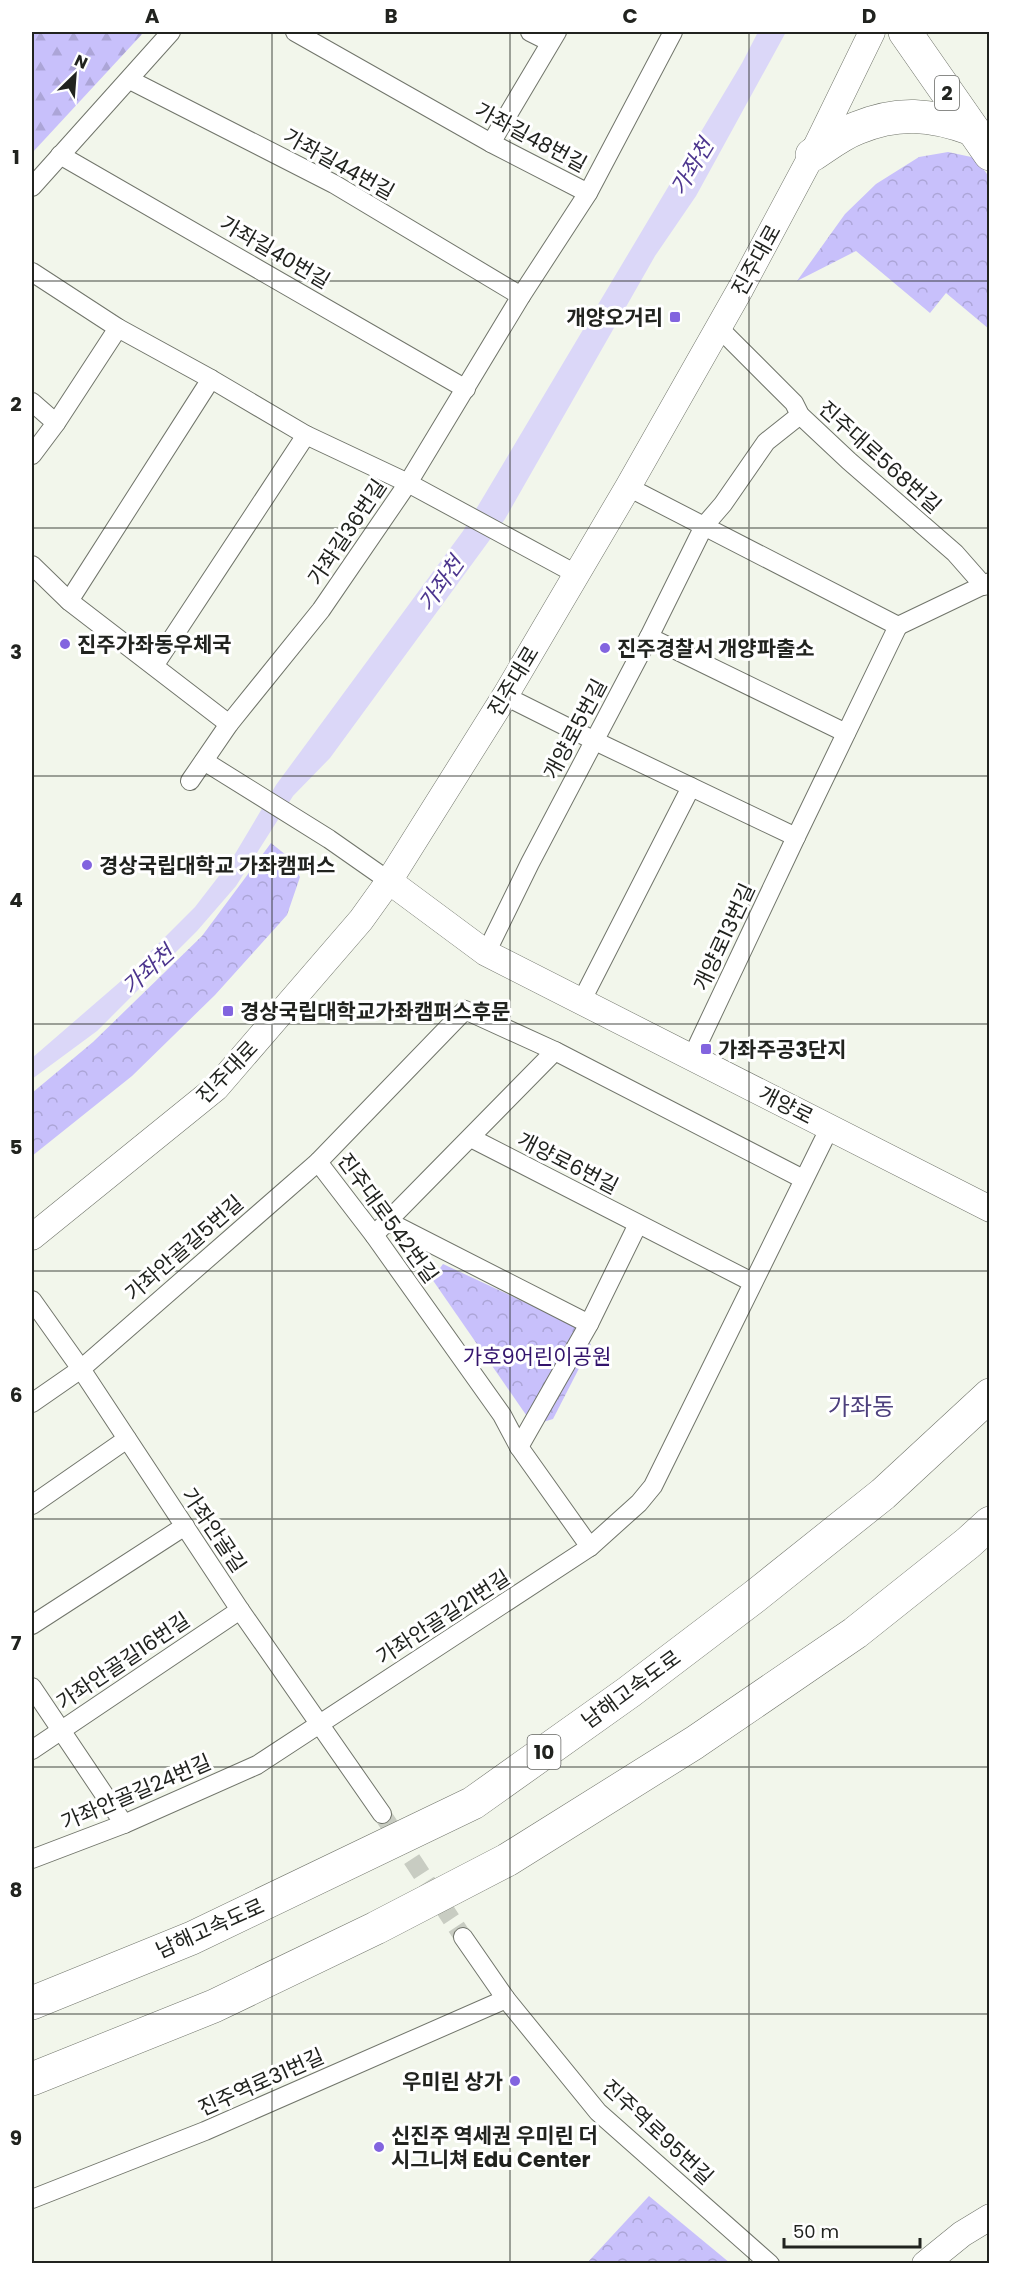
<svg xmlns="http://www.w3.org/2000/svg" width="1021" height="2295" viewBox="0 0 1021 2295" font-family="Poppins,'Noto Sans KR',sans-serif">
	<defs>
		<pattern id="forest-firs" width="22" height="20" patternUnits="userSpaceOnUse" patternTransform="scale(1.5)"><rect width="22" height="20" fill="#c8c0fb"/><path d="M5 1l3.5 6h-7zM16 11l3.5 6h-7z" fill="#aca5d7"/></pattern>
		<pattern id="park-crowns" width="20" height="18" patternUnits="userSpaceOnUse" patternTransform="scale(1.5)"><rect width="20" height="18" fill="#c8c0fb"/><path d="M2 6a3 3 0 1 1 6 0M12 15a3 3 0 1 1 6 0" fill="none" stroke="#aca5d7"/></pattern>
	</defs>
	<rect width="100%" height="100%" fill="#f2f6eb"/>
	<!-- forest -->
	<path fill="url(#forest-firs)" d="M32 32H144L32 153Z"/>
	<!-- park -->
	<g fill="url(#park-crowns)">
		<path d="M948 152 976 158 989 177V329L946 293 930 313 856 251 797 281 845 214 876 184 919 157Z"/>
		<path d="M271 843 286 855 300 877 287 915 215 995 132 1076 32 1156V1093L93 1042 202 936Z"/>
		<path d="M443 1264 582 1329 591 1345 553 1419 533 1425 432 1279Z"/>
		<path d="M649 2196 730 2263H587Z"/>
	</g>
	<!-- water -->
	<path fill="#dbd7f8" d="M758 32H786L696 196 655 256 505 519 330 758 293 796 236 886 197 931 97 1031 32 1079V1058L121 981 195 907 232 859 276 785 463 531 742 63Z"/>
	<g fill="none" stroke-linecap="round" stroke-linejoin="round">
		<!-- street-tunnel -->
		<path stroke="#c8ccc2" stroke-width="18" stroke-dasharray="18 9" stroke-linecap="butt" d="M382 1814 463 1937"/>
		<defs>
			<g id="street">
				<path d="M295 32 491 143 588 193"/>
				<path d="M530 32 550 42"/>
				<path d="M130 80 334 184 521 296"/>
				<path d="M491 143 557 32"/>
				<path d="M60 155 466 389"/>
				<path d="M32 187 171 32"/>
				<path d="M32 272 118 328 211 379 306 435 408 483 576 574"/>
				<path d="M718 327 794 403 800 415 849 461 955 553 984 586"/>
				<path d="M32 402 56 423 32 455"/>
				<path d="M56 423 118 328"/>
				<path d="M628 487 898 626"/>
				<path d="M32 565 69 601 229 724"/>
				<path d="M69 601 211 379"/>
				<path d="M898 626 990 582"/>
				<path d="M649 637 846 733"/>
				<path d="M154 666 306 435"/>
				<path d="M505 696 595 741 796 837"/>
				<path d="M204 761 329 839 389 881"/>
				<path d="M190 781 229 724 321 610 408 483 521 296 588 193 673 32"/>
				<path d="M486 953 530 863 649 637 704 526 723 504 766 442 800 415"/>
				<path d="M581 1002 691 787"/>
				<path d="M692 1057 796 837 898 626"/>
				<path d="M471 1138 752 1282"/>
				<path d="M318 1162 374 1235 502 1415 519 1447 590 1547"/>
				<path d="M387 1221 589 1324"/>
				<path d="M374 1235 555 1051"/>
				<path d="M32 1300 81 1369 240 1610 382 1814"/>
				<path d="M32 1403 81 1369 318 1162 465 1010 555 1051 803 1179"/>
				<path d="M519 1447 589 1324 638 1224"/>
				<path d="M32 1505 127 1439"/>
				<path d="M32 1625 185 1526"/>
				<path d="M32 1687 124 1824"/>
				<path d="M32 1750 240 1610"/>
				<path d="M32 1859 124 1824 257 1765 590 1547 639 1503 653 1486 830 1127"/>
				<path d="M463 1937 506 1999 598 2112 770 2264"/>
				<path d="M32 2199 205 2131 506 1999"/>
			</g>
			<g id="secondary">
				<path d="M389 881 486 953 990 1209"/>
				<path d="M32 1237 216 1088 361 920 389 881 505 696 628 487 741 288 812 155 872 32"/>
				<path d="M925 2264 962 2234 990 2217"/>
			</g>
			<g id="highway">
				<path d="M905 32 990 154"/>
				<path d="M812 155C826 146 841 134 857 128 898 111 931 114 972 129"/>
				<path d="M32 2003 192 1938 473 1803 629 1692 754 1597 883 1494 990 1395"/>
				<path d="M32 2079 214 2006 376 1928 507 1860 694 1743 855 1633 968 1543 990 1523"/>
			</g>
		</defs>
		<!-- street casing -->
		<use href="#street" stroke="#71756b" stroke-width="20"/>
		<!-- secondary casing -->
		<use href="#secondary" stroke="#71756b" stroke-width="27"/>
		<!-- highway casing -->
		<use href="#highway" stroke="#71756b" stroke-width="34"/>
		<!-- street -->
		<use href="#street" stroke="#fff" stroke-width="18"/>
		<!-- secondary -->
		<use href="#secondary" stroke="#fff" stroke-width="26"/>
		<!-- highway -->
		<use href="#highway" stroke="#fff" stroke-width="33"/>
	</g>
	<!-- grid -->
	<path fill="none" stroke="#21231f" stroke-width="1.5" stroke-opacity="0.55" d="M272 32V2264M510 32V2264M749 32V2264M32 281H990M32 528H990M32 776H990M32 1024H990M32 1271H990M32 1519H990M32 1767H990M32 2014H990"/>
	<!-- markers -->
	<g fill="#8264df" stroke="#fff" stroke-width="2">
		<rect x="669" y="311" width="12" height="12" rx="3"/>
		<circle cx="65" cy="644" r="6"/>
		<circle cx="605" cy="648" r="6"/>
		<circle cx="87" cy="865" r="6"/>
		<rect x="222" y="1005" width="12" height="12" rx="3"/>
		<rect x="700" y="1043" width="12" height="12" rx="3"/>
		<circle cx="515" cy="2081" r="6"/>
		<circle cx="379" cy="2147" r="6"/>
	</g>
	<g text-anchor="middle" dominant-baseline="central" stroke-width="6" stroke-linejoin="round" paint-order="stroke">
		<!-- shield labels -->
		<g fill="#fff" stroke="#646562" stroke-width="1.5">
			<rect x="935" y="76" width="24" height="34" rx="4.5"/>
			<rect x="527.5" y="1735" width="33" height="34" rx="4.5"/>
		</g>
		<g font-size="20" font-weight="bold" fill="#21231f">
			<text x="947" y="93">2</text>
			<text x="544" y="1752">10</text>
		</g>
		<!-- street labels -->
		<g font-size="21" fill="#21231f" stroke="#fff">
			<text transform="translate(531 137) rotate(28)">가좌길48번길</text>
			<text transform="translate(339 164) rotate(29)">가좌길44번길</text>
			<text transform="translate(275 252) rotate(30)">가좌길40번길</text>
			<text transform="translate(756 260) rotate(-61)">진주대로</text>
			<text transform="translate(880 457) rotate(42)">진주대로568번길</text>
			<text transform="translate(347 532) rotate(-56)">가좌길36번길</text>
			<text transform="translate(513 681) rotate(-59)">진주대로</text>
			<text transform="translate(575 729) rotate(-62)">개양로5번길</text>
			<text transform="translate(724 937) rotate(-65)">개양로13번길</text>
			<text transform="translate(227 1072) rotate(-46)">진주대로</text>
			<text transform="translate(786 1105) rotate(27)">개양로</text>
			<text transform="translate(568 1163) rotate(27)">개양로6번길</text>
			<text transform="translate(388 1218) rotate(54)">진주대로542번길</text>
			<text transform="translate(184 1248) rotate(-41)">가좌안골길5번길</text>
			<text transform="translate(214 1530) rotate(56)">가좌안골길</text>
			<text transform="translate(443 1617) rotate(-33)">가좌안골길21번길</text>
			<text transform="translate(123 1661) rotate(-34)">가좌안골길16번길</text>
			<text transform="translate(631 1689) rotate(-36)">남해고속도로</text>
			<text transform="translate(136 1792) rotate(-23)">가좌안골길24번길</text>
			<text transform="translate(210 1928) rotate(-24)">남해고속도로</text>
			<text transform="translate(261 2082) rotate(-24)">진주역로31번길</text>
			<text transform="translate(658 2132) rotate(43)">진주역로95번길</text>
		</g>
		<!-- poi labels -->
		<g font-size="21" font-weight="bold" fill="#21231f" stroke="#fff" text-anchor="start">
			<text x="663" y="317" text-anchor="end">개양오거리</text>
			<text x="77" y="644">진주가좌동우체국</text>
			<text x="617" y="648">진주경찰서 개양파출소</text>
			<text x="99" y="865">경상국립대학교 가좌캠퍼스</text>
			<text x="240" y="1011">경상국립대학교가좌캠퍼스후문</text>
			<text x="718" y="1049">가좌주공3단지</text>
			<text x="503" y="2081" text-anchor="end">우미린 상가</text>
			<text x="391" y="2135">신진주 역세권 우미린 더<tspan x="391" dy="24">시그니쳐 Edu Center</tspan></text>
		</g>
		<!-- park labels -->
		<g font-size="21" fill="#32136c" stroke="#fff">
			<text x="537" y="1356">가호9어린이공원</text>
		</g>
		<!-- water labels -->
		<g font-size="22" font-style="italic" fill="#4c358e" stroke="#fff">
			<text transform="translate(692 167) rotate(-59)">가좌천</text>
			<text transform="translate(441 584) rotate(-55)">가좌천</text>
			<text transform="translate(148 970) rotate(-42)">가좌천</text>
		</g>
		<!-- quarter labels -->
		<g font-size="24" fill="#4d407d" stroke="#fff">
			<text x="861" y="1406">가좌동</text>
		</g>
	</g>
	<!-- border -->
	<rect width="1021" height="2295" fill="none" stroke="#ffffff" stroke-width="66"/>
	<!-- north arrow -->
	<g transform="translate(75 75) rotate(25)" stroke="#ffffff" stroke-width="4.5" paint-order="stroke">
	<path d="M0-4.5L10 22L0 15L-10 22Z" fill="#21231f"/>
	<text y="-9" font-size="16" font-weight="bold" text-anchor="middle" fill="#21231f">N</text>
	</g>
	<!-- scale -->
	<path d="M784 2238v9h136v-9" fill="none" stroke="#21231f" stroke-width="3"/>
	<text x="793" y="2238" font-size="18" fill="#21231f" stroke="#ffffff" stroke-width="4.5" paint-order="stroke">50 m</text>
	<rect x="33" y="33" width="955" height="2229" fill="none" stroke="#21231f" stroke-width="2"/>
	<g font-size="20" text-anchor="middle" font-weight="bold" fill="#21231f">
		<text x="152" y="23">A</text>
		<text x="391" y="23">B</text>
		<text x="630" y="23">C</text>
		<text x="869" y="23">D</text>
		<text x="16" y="164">1</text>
		<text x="16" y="411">2</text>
		<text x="16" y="659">3</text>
		<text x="16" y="907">4</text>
		<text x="16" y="1154">5</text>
		<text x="16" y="1402">6</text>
		<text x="16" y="1650">7</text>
		<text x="16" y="1897">8</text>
		<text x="16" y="2145">9</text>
	</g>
</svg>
